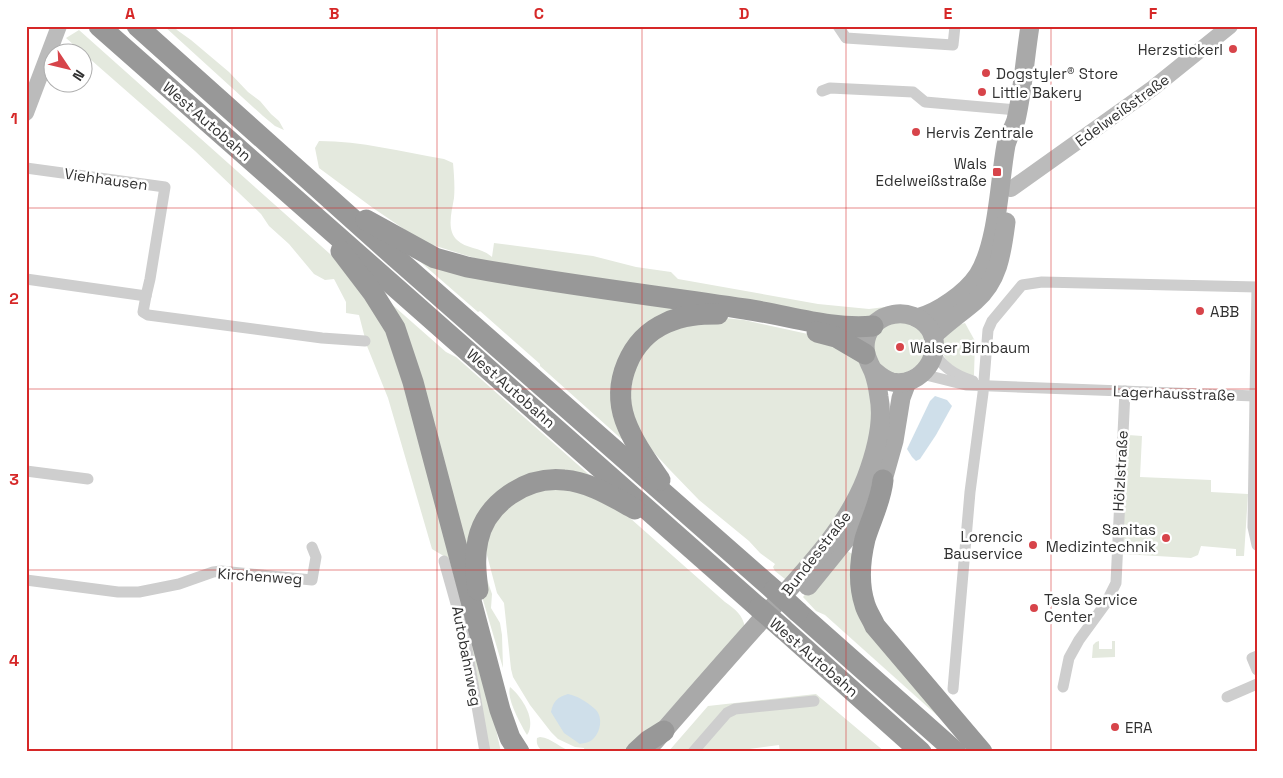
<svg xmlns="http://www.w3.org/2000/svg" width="1283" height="778" viewBox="0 0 1283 778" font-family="'Space Grotesk',sans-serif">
	<rect width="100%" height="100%" fill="#fff"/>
	<!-- green -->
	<g fill="#e4e9de">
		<path d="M164 26H174L177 30 191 40 229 72 248 92 260 101 271 114 279 121 284 130 275 126 263 116Z"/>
		<path d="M79 30 348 270 386 332 406 390 479 652 501 752H490L447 558 432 549 388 398 367 346 359 315 346 313V302L334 279 325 280 314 274 289 244 269 226 261 214 195 151 66 38Z"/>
		<path d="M319 141C361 141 403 152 444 159L453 163C454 174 455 187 454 198 452 211 446 230 457 240 466 249 481 247 492 257L494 243 593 256 636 267 671 272 678 279 818 304 869 309 885 307 877 313 856 322 487 262 423 242 373 208 319 168 315 148Z"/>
		<path d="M417 259 691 307 632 341 626 443 540 366V364L480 311 478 312Z"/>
		<path d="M379 293 446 352 456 357 594 479H530L470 556Z"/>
		<path d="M725 318 744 320 817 336 857 358 865 371 874 406 872 429 862 466 839 515 790 583 775 571 773 567 775 564 760 553 749 541 699 500 669 469 648 446 627 413 637 356 662 331Z"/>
		<path d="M899 320 917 326 927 342 925 361 902 375 886 372 874 359 873 341 882 327Z"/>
		<path d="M965 323 975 341 974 375 972 377C964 373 954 368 948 362 934 345 947 328 965 323Z"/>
		<path d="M1128 435 1142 436 1140 477 1211 480V492L1248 494 1244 556H1236V549L1201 546 1198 555 1191 558 1122 554Z"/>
		<path d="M565 486 622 511 725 602C736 610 742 614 745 627L638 745 630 752H585L584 748 575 747 558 739 551 732 530 705 513 677 511 669 504 603 497 593 483 540 486 531 521 493Z"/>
		<path d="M847 551 856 556 855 570 940 718 825 615 816 611 803 597 841 552Z"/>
		<path d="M480 559 492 594 491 608 500 623 502 635 503 668 483 600 480 582Z"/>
		<path d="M1099 641V649H1112V641H1115V657L1092 658 1093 645 1096 642Z"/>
		<path d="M510 687C522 697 537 720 527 735 521 725 506 698 510 687Z"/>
		<path d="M816 694 885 752H780L779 745 727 752H668L708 706Z"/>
		<path d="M540 737C552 738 561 749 573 752H544C538 748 536 744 537 738Z"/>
	</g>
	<!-- water -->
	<g fill="#cfdfea">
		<path d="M935 396 947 400 952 406 936 435 920 459 916 461 912 457 907 449 930 401Z"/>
		<path d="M568 694C578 696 587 702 595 709 603 716 601 731 594 738 591 742 585 743 580 744L564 733 551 712C553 701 558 697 568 694Z"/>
	</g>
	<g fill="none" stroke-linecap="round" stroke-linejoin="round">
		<!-- street -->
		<g stroke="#cecece" stroke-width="11">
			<path d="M838 26 846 38 953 45 955 26"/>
			<path d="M822 91 830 88 913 92 925 102 1017 110"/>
			<path d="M26 168 165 187 150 279 146 296"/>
			<path d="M26 279 146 296 143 312 148 315 322 338 365 341"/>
			<path d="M934 351C941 367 957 376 973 381"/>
			<path d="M922 374 966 385 1255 396 1257 287"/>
			<path d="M1255 396 1253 527 1257 545"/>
			<path d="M26 471 88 479"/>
			<path d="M444 561 464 632 485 752"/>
			<path d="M26 580 118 592H139L179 584 213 572 221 571 312 580 316 557 312 547"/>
			<path d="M1257 656 1252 658 1257 670"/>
			<path d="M1063 687 1069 658 1079 640 1106 603 1116 583 1125 391"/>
			<path d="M953 689 970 492 983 393 988 330 992 321 1022 285 1042 282 1257 287"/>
			<path d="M1227 697 1257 684"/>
			<path d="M693 752 727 713 735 709 814 701"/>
		</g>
		<!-- secondary -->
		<g stroke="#bbb" stroke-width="16">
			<path d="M26 113 59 26"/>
			<path d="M1011 189 1153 88 1230 26"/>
		</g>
		<!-- primary -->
		<g stroke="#a9a9a9" stroke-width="19">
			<path d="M917 318C938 313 966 293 978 275 998 243 999 183 1006 145 1008 137 1013 129 1016 120 1023 90 1025 57 1030 26"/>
			<path d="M933 336C946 323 961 313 975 301 999 280 1002 252 1006 222"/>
			<path d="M808 586 855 528 883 480 894 441 901 398 907 382"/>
			<path d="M654 742C688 703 722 664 756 626 795 580 844 535 866 478 875 454 884 423 879 397 878 389 876 379 873 371 868 360 863 352 866 339 873 311 912 305 929 328 946 353 921 388 892 382 884 380 879 375 873 370"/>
		</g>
		<!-- highway -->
		<g stroke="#989898" stroke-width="21">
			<path d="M99 26 759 608"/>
			<path d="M137 26 395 257 774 590"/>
			<path d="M366 220 435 258 467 267C559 284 652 295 745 309 788 315 830 330 873 326"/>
			<path d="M341 251 373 293 395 328 413 382 500 710 510 738 519 752"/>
			<path d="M817 332 836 337 865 354"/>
			<path d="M660 480C647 461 633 442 625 420 612 383 630 339 666 323 683 315 700 314 718 314"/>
			<path d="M883 480C881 501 871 519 865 539 860 560 858 584 865 605 867 612 872 619 875 626L982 752"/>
			<path d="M478 590C476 574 474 557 478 540 486 503 526 476 564 480 590 482 613 497 635 509"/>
			<path d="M798 612 956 752"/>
			<path d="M783 629 921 752"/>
			<path d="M636 752 648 741 664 731"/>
		</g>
		<!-- highway-bridge -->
		<g stroke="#989898" stroke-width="21">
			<path d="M774 590 798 612"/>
			<path d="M759 608 783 629"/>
		</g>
	</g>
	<!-- grid -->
	<path fill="none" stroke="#d62828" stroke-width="1" stroke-opacity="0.55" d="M232 26V752M437 26V752M642 26V752M846 26V752M1051 26V752M26 208H1257M26 389H1257M26 570H1257"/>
	<!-- markers -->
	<g fill="#d7444a" stroke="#fff" stroke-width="2">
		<circle cx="1233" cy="49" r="5"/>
		<circle cx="986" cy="73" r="5"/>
		<circle cx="982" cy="92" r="5"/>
		<circle cx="916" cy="132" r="5"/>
		<rect x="992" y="167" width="10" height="10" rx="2.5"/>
		<circle cx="1200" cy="311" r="5"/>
		<circle cx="900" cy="347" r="5"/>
		<circle cx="1166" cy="538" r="5"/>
		<circle cx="1033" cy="545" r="5"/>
		<circle cx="1034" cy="608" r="5"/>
		<circle cx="1115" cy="727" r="5"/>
	</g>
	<g text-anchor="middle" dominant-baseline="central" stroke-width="5" stroke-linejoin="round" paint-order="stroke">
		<!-- poi labels -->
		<g font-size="15" fill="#313131" stroke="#fff" text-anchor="start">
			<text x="1223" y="49" text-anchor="end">Herzstickerl</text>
			<text x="996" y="73">Dogstyler® Store</text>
			<text x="992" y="92">Little Bakery</text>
			<text x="926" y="132">Hervis Zentrale</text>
			<text x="987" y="163" text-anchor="end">Wals<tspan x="987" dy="17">Edelweißstraße</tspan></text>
			<text x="1210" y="311">ABB</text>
			<text x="910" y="347">Walser Birnbaum</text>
			<text x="1156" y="529" text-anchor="end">Sanitas<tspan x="1156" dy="17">Medizintechnik</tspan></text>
			<text x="1023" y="536" text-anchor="end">Lorencic<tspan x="1023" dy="17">Bauservice</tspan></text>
			<text x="1044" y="599">Tesla Service<tspan x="1044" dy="17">Center</tspan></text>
			<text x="1125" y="727">ERA</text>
		</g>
		<!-- street labels -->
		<g font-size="15" fill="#313131" stroke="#fff">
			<text transform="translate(1122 110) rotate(-36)">Edelweißstraße</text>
			<text transform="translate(207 121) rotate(41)">West Autobahn</text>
			<text transform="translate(106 179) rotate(8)">Viehhausen</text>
			<text transform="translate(511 388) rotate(41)">West Autobahn</text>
			<text transform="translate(1174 393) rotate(2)">Lagerhausstraße</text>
			<text transform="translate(1120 471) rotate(-87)">Hölzlstraße</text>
			<text transform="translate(816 553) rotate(-52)">Bundesstraße</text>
			<text transform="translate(260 576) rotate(4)">Kirchenweg</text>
			<text transform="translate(467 656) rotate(79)">Autobahnweg</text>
			<text transform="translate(814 657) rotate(41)">West Autobahn</text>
		</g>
	</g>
	<!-- border -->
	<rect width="1283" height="778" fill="none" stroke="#ffffff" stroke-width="55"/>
	<!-- north arrow -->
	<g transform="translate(68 68) rotate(125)"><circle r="24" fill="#ffffff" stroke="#adadad"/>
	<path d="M0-4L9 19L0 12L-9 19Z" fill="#d7444a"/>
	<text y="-8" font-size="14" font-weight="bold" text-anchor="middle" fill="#313131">N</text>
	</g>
	<rect x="28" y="28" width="1228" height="722" fill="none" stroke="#d62828" stroke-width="2"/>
	<g font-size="16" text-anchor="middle" font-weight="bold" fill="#d62828">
		<text x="130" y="19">A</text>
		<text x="334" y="19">B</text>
		<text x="539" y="19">C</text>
		<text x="744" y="19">D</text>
		<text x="948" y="19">E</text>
		<text x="1153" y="19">F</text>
		<text x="14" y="124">1</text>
		<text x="14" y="304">2</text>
		<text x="14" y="485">3</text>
		<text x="14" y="666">4</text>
	</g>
</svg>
